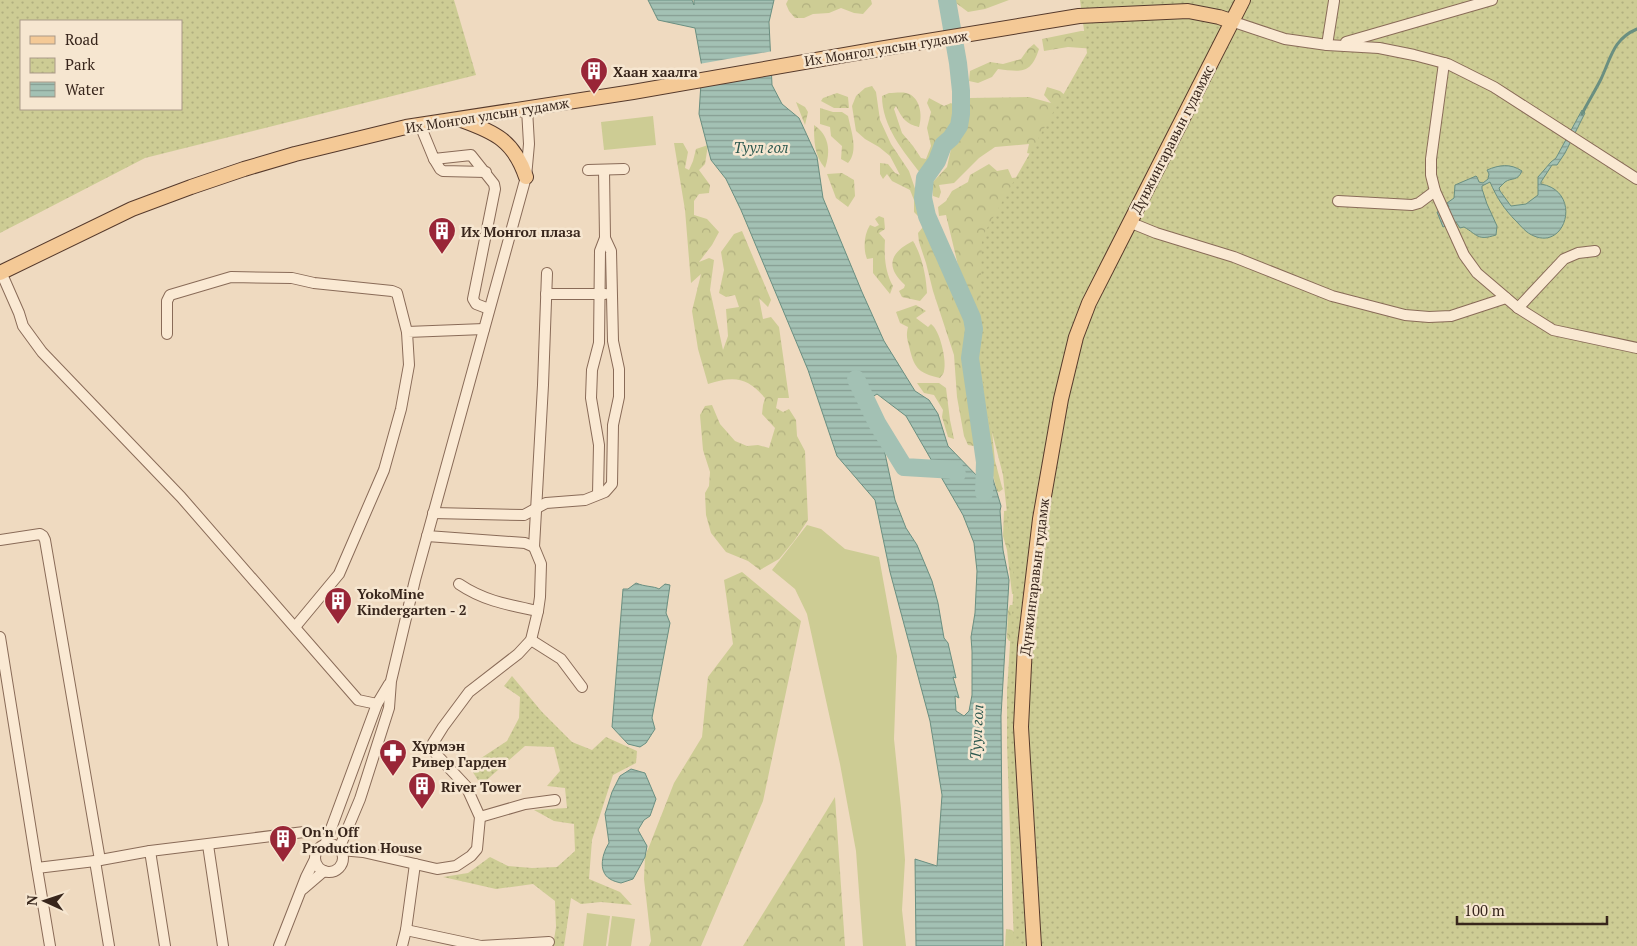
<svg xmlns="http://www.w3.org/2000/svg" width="1637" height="946" viewBox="0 0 1637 946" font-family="'PT Serif',serif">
	<defs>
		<pattern id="forest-crowns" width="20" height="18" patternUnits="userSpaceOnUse" patternTransform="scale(1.25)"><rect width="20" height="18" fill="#cdcc94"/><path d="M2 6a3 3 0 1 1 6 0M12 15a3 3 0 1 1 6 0" fill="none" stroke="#b1af7f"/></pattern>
		<pattern id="park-dots" width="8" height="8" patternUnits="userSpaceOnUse" patternTransform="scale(1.25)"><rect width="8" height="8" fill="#cdcc94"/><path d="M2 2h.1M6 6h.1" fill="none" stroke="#b1af7f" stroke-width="1.8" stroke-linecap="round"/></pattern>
		<pattern id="water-rules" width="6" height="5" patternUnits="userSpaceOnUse" patternTransform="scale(1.25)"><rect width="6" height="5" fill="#a3c1b4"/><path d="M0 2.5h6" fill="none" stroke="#869d92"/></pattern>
	</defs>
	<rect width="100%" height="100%" fill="#efdac0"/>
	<!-- grass -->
	<g fill="#cdcc94">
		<path d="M653 116 656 145 604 150 601 122Z"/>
		<path d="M807 525 821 529 845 549 879 557 897 656 894 739 901 808 905 860 902 910 906 946H863L856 851 840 764 807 614 795 589 772 570Z"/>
		<path d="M587 913 610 916 606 946H583Z"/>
		<path d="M612 916 635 919 631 946H608Z"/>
	</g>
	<!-- forest -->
	<g fill="url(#forest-crowns)">
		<path d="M788 0H871L872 4 863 14 854 13 841 8 829 13 813 14 804 18H795L789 11 786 4Z"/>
		<path d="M955 0H1009L985 9 968 12 956 3Z"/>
		<path d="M1081 31H1099L1096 49 1068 47 1044 51 1042 39Z"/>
		<path d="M1034 44 1039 49C1031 74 1022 72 998 69L992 77 978 83 969 81 970 71 990 62 1003 64 1021 59 1028 49Z"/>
		<path d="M872 86 876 92 880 120 891 144 909 171 922 209 919 217 914 212V200L910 190 892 181 887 174 883 179 880 174V163L888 164 895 173 900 175 890 156 879 147 865 139 856 131 852 106 856 96 865 88Z"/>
		<path d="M1047 87 1060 91 1072 101 1043 157 1027 153 1029 144 995 147 979 158 954 183 939 185 941 192 939 198 933 196 932 183 947 167 951 149 966 120 969 98 1029 97 1051 103 1044 95Z"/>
		<path d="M837 93 848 97 849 108H834L821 101 823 98Z"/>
		<path d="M889 93C894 93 901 92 906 93 920 96 923 115 919 127 906 124 902 118 896 106L894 109 902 133 913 146 921 158 926 159 931 146 927 128 931 112 927 103 929 98 944 106 951 103 955 106 954 119 940 146 921 174C903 151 882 126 882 96Z"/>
		<path d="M796 102 805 107 808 112 805 125Z"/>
		<path d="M820 108 833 112H842L848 116C851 131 859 151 848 163L841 159 842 146 831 136 830 127 820 124Z"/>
		<path d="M814 125C829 135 831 151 825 168 814 156 814 140 814 125Z"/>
		<path d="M674 143H683L688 152 685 168 689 170 693 161 696 149 708 145 705 164 699 170 710 185 709 193 699 194 694 201V215L707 219 719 232 712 245 699 262 709 258 714 260 710 290 723 350 728 336 726 309 739 307 735 295 726 297 719 293 724 270 721 252 734 234 742 231 771 300 768 307 759 298 763 319 771 317 779 327 789 398H778L776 408 783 412 789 409 796 420 797 436 805 451 808 520 794 541 779 559 760 570 748 561 726 552 711 533 706 515 705 493 709 486 710 472 703 450 700 415 705 406 712 405 720 424 735 441 747 446 758 445 769 448 775 428 762 414 763 405 765 398C747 377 734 376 708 384L698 349 692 311 701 274 691 283 685 210Z"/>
		<path d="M989 164 997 171 1008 169 1012 178 1021 177 986 371 995 461 1002 487 1003 489 999 492 997 491 987 452 975 359 978 336 977 323 962 282 946 215 939 216 938 207 946 201 952 191 968 182 970 175Z"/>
		<path d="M842 173 854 180 855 196 848 207 836 198 827 174Z"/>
		<path d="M879 216 884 218 885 229 879 233 885 240C884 256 885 272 893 286L890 294 873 273V258L867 259C863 249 864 234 870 225L875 227 879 225 875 219Z"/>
		<path d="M923 227 948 284 962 303 968 319 969 337 964 349V373L971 404V425L975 439 974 446 968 445 964 436 957 397 954 355 933 291 926 263 919 242 918 233Z"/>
		<path d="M913 241C922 256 926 275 927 293L920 301 902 297 899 291 904 288 905 285C884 266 891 252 913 241Z"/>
		<path d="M916 305 926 311 916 318 928 327 931 324C940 330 947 361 944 371 944 374 941 376 940 378 917 373 914 367 909 346 907 338 906 335 908 327L900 323 896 312Z"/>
		<path d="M917 383H939L946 388 950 420 954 439 948 437 942 417 943 410 934 395 924 393Z"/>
		<path d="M1011 510 1015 594H1012L1007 550 1003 536 1004 511Z"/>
		<path d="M742 572 801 621 763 801 701 946H649L651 941 644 879 645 857 674 783 702 737 708 677 733 644 724 580Z"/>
		<path d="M1010 605H1013L1012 641H1009L1007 638 1008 611Z"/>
		<path d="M835 797 845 946H743Z"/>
		<path d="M1006 929 1012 930 1016 934 1017 946H1005Z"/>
	</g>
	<!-- park -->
	<g fill="url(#park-dots)" fill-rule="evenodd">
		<path d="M0 0H454L476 75 145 158 0 233ZM21 21H181V109H21Z"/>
		<path d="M1080 0H1637V946H1014L1007 744V691L1014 581 1003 475 989 420 979 359 982 237 1087 53Z"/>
		<path d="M512 676 542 712 572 742 592 750 606 737 637 751 636 763 613 775 592 840 589 879 620 892 632 905 601 902 581 904 571 898 564 946H553L556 927 555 901 533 884 496 889 443 877 468 873 490 857 508 866 532 868 557 867 575 851 574 824 554 821 534 810 567 808 565 788 547 786 560 771 554 747 525 746 481 785 469 766 507 741 519 718 520 697 504 686Z"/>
	</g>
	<!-- water -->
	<g fill="url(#water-rules)" stroke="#6a8f81" fill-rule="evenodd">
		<path d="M648 0H692L694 5V0H774L769 22 772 85 782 104 799 118 817 157 823 198 862 292 884 341 915 391 929 400 938 414 948 446 981 480 982 470 989 466 1001 506 1000 511 1003 550 1009 580 1001 716 1003 946H916L915 859 937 866 942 795 930 721 890 572 875 500 837 456 808 370 741 210 726 179 711 160 699 114 702 67 695 28 658 20ZM877 394 906 416 963 515 974 543 977 571 975 613 971 637 972 651V695L969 711 964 716 956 711 955 696 959 698 953 677 956 678 948 643 944 638 938 603 932 581 917 545 906 528 895 500 884 449 863 403Z"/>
		<path d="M1582 110 1585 113 1565 153 1557 165H1552L1541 182V184C1582 191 1567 250 1534 236 1526 233 1521 226 1516 221 1504 209 1497 198 1490 182L1482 186V189L1487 204 1497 226 1496 235C1477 241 1478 235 1464 227L1460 228 1456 222 1443 227 1437 212 1449 207 1447 203 1454 198 1455 185 1476 176 1477 177 1479 182 1483 183 1488 179 1489 174 1487 170C1499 165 1510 163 1522 171 1517 182 1512 177 1505 182 1503 184 1501 186 1499 188L1500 191 1511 206 1526 204 1538 195V177L1551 162 1556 158Z"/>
		<path d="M636 583C645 587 654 586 659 589L665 584 670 585 666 613 670 623 652 718 655 729 646 743 640 747 628 744 612 727 623 589H628Z"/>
		<path d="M631 769 645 773 656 799 650 816 644 820 638 830 647 846 645 857 633 879 621 883C617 882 613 881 610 879 597 871 603 852 609 843L605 814 612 792 620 776Z"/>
	</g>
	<!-- pier -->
	<path fill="#efdac0" d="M773 51 774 75 699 88V64Z"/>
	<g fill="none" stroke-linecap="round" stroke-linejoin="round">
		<!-- stream -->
		<path stroke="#6a8f81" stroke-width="3" d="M1582 114C1588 102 1595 91 1601 79 1611 58 1613 39 1637 29"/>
		<!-- river -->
		<g stroke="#a3c1b4" stroke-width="18">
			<path d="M947 0 958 63 961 91V114L959 126 951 138 943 145 937 161 925 178 923 198 927 216 972 318 974 329 970 358 985 462 984 493"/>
			<path d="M856 379 877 423 904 467 955 470 957 474"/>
		</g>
		<defs>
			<g id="minor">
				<path d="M1231 21 1285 39 1327 45 1379 48 1414 55 1448 64 1494 87 1637 179"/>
				<path d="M1346 42 1492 0"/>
				<path d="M1327 45 1334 1"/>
				<path d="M1444 63 1431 159V175L1435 191 1464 255 1477 273 1518 308 1553 330 1637 348"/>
				<path d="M420 125 434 159 471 155 494 184 495 189 473 299 476 304 489 309"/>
				<path d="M434 159 440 169 443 171 486 172"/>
				<path d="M588 170 624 169"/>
				<path d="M1338 201 1412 205 1419 203 1435 191"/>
				<path d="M1129 222 1156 233 1234 257 1332 296 1405 315 1429 317 1451 316 1506 298"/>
				<path d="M1 272 19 313 23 326 42 352 181 497 358 700 377 704"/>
				<path d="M546 294H605"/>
				<path d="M1518 308 1564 259 1578 253 1595 251"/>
				<path d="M167 334V301L170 295 231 277 292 278 314 283 392 291 397 293 407 332"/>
				<path d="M598 494 599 445 591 398 592 370 599 343 600 251 605 238 604 170"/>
				<path d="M433 513 524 515 546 503 585 500 605 492 612 484 613 425 619 397V369L613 341 611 251 605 238"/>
				<path d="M427 536 525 543 534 547"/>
				<path d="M0 540 40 534 43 536 45 540 100 860"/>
				<path d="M459 584C484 601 509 605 538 611"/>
				<path d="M295 627 339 574 384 470 401 409 409 365 407 332 484 329"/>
				<path d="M0 637 37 868"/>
				<path d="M531 640 561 659 582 687"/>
				<path d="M480 817 525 804 555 800"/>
				<circle cx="329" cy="858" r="14"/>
				<path d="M208 845 223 946"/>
				<path d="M325 845 377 704 389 684"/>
				<path d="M339 849 360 799 389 708 391 681 415 580 526 177 529 144 527 109"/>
				<path d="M341 850 363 852 437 869 456 866 471 856 477 849 480 817 466 786 436 754 433 749V743L443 727 469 692 518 654 531 640 538 611 540 597 541 564 534 547 543 385 547 273"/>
				<path d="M150 851 165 946"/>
				<path d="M95 861 109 946"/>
				<path d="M303 889 324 871"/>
				<path d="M406 930 481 946 549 942"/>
				<path d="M50 946 37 868 95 861 150 851 304 832"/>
				<path d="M279 946 306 877 315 859"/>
				<path d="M402 946 406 930 415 864"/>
			</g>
			<g id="major">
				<path d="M461 120C495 132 514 141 526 177"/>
				<path d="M0 273 132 209 191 187 244 169 295 154 406 127 633 92 879 49 1079 16 1188 11 1219 17 1231 21"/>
				<path d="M1034 946 1021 727 1025 645 1040 519 1061 399 1076 337 1089 303 1243 0"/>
			</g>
		</defs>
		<!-- minor casing -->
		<use href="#minor" stroke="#896b58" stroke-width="12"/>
		<!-- major casing -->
		<use href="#major" stroke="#563a2c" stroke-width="16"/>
		<!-- minor -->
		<use href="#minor" stroke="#fae9d3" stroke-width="10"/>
		<!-- major -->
		<use href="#major" stroke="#f4c996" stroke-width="14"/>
	</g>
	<!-- icons -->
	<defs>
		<symbol id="building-pin" viewBox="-11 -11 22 30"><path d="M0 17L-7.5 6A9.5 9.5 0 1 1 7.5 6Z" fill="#992637" stroke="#f6e6d0"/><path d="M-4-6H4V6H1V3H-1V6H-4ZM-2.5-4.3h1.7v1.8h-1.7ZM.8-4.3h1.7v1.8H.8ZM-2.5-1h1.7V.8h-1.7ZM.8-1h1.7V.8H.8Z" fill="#fff"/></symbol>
		<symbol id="pharmacy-pin" viewBox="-11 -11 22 30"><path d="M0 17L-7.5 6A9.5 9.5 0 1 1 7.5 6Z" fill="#992637" stroke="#f6e6d0"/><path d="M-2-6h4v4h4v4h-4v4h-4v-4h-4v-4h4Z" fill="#fff"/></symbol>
	</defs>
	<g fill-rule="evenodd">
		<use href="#building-pin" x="578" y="55" width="32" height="43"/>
		<use href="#building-pin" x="426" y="215" width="32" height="43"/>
		<use href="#building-pin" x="322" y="585" width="32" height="43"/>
		<use href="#pharmacy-pin" x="377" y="737" width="32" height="43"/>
		<use href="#building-pin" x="406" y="770" width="32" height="43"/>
		<use href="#building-pin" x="267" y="823" width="32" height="43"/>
	</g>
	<g text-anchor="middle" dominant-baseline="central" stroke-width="5" stroke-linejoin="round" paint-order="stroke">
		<!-- street labels -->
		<g font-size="14" fill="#38261c" stroke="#f6e6d0">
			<text transform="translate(886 48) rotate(-9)">Их Монгол улсын гудамж</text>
			<text transform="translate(487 115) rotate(-9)">Их Монгол улсын гудамж</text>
			<text transform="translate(1172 139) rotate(-63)">Дүнжингаравын гудамжс</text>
			<text transform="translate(1034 577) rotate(-83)">Дүнжингаравын гудамж</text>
		</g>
		<!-- poi labels -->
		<g font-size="14" font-weight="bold" fill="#38261c" stroke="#f6e6d0" text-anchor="start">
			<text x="613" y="71">Хаан хаалга</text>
			<text x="461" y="231">Их Монгол плаза</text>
			<text x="357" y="593">YokoMine<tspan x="357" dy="16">Kindergarten - 2</tspan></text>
			<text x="412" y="745">Хүрмэн<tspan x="412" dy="16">Ривер Гарден</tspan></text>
			<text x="441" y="786">River Tower</text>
			<text x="302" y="831">On'n Off<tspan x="302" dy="16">Production House</tspan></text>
		</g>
		<!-- water labels -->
		<g font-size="15" font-style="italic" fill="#2b584f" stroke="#f6e6d0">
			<text x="761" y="147">Туул гол</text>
			<text transform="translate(976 732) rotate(-87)">Туул гол</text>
		</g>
	</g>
	<!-- legend -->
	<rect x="20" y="20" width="162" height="90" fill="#f6e6d0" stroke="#aa9988"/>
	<rect x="30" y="36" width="25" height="8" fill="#f4c996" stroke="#aa9988"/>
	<text x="65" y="45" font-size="15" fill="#38261c">Road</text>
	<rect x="30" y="58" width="25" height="15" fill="url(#park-dots)" stroke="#aa9988"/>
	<text x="65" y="70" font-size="15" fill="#38261c">Park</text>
	<rect x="30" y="82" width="25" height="15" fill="url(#water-rules)" stroke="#aa9988"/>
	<text x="65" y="95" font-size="15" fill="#38261c">Water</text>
	<!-- north arrow -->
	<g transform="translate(45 901) rotate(273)" stroke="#f6e6d0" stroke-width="4" paint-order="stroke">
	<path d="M0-4L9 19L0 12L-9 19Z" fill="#38261c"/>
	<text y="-8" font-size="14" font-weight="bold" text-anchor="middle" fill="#38261c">N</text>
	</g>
	<!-- scale -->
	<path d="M1457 916v8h150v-8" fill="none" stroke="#38261c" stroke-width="2.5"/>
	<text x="1464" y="916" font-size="15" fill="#38261c" stroke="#f6e6d0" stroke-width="4" paint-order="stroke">100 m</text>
</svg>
